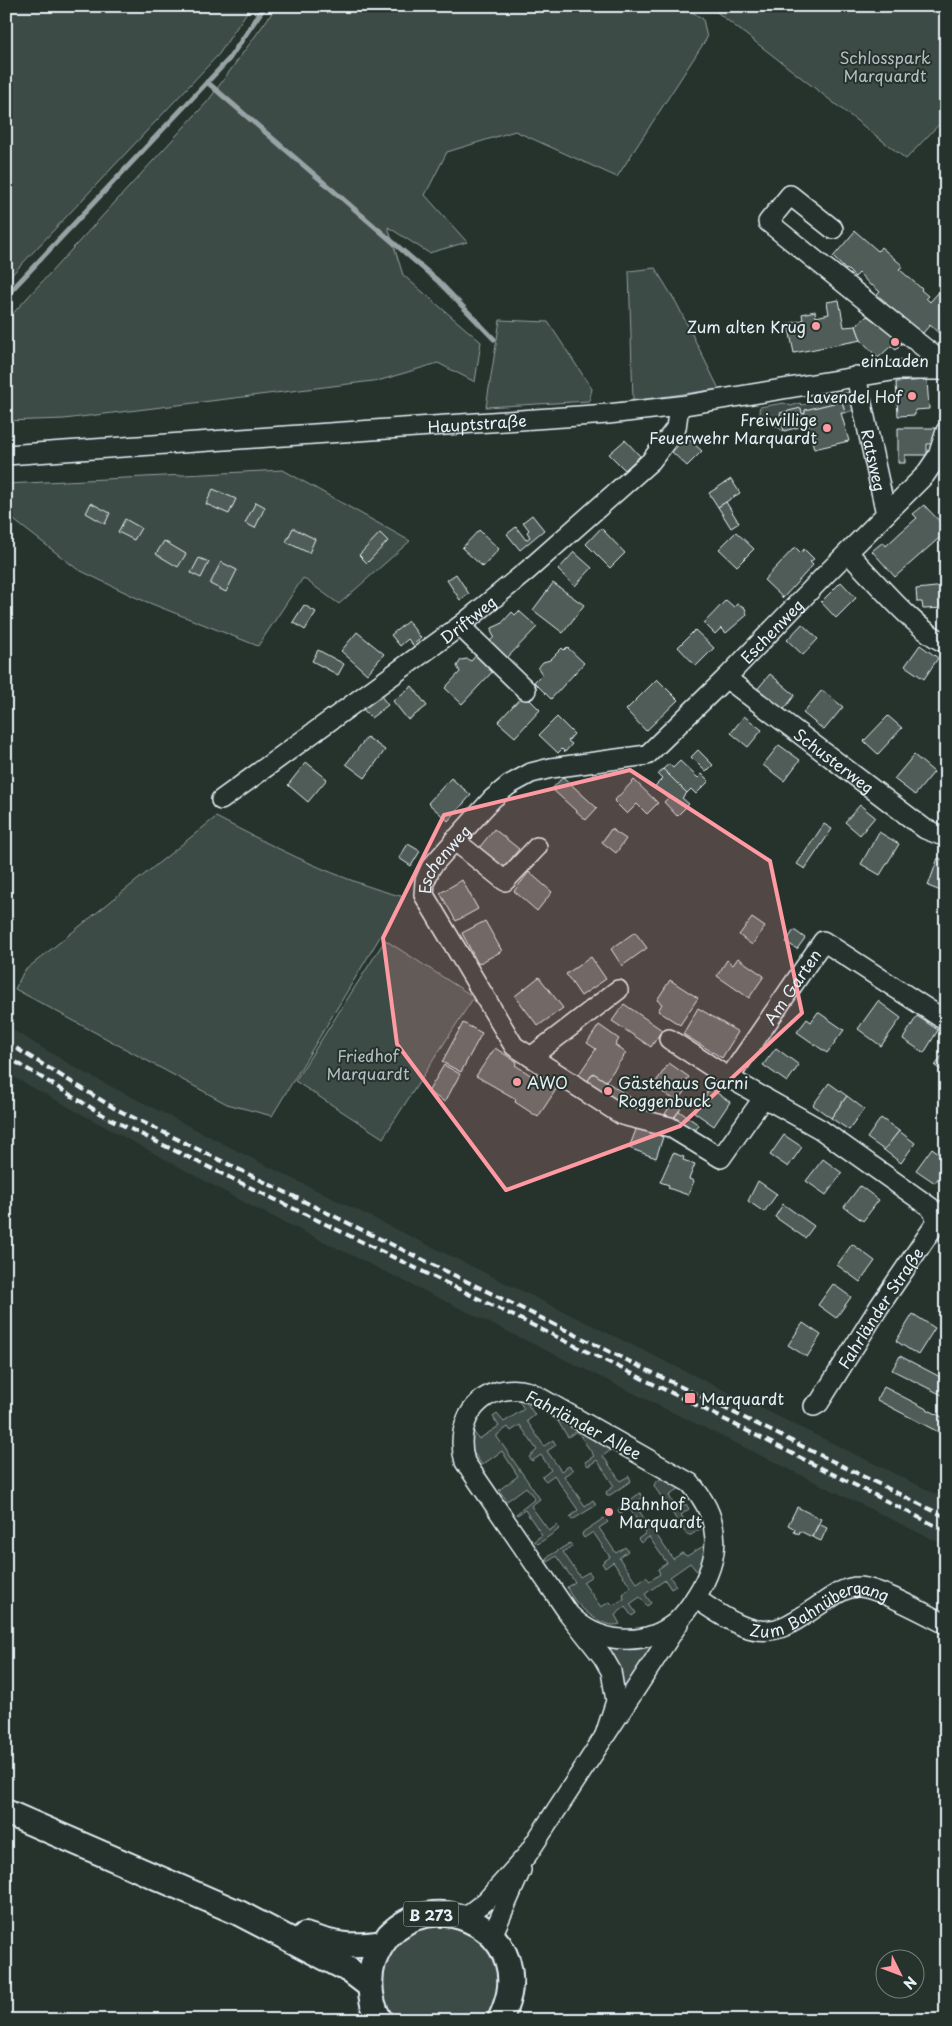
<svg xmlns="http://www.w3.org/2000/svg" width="952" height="2026" viewBox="0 0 952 2026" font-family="'Playpen Sans',sans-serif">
	<rect width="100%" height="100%" fill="#26332d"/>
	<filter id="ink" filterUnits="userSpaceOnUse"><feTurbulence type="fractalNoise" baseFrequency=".02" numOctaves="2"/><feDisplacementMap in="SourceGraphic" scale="10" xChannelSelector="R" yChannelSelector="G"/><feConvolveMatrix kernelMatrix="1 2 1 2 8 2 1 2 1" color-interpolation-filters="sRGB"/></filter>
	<g filter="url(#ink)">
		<!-- built -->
		<path fill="#333f3a" d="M6 1026 81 1071 269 1167 946 1499V1546L253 1207 6 1073Z"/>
		<!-- green -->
		<g fill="#3e4b47" stroke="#939ea0">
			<path d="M6 6H251L219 54 6 281Z"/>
			<path d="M277 6H683L703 19 707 38 617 177 515 131 447 152 425 195 467 242 429 253 388 227 403 275 481 342 475 382 438 363 381 380 64 419 6 421V321L208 101Z"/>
			<path d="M709 6H946V117L906 159Z"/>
			<path d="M655 268 677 304 719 389 633 401 629 271Z"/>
			<path d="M500 320 548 322 592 389 589 401 486 407Z"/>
			<path d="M852 392 856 409 845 413 842 401 805 410V413L802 414 783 431 761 416 759 410 760 407 784 403 791 406 800 403 802 405 834 398 838 393Z"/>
			<path d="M283 470 410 541 339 604 303 578 258 646 137 598 77 569 6 514V484Z"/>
			<path d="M216 817C276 848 338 880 404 897L272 1116 227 1104 15 989 24 971Z"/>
			<path d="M385 940 474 997 383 1138 295 1081Z"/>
			<path d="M515 1394 521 1395 535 1415 527 1421 544 1446 553 1440 556 1445 547 1451 561 1471 569 1466 573 1470 564 1476 585 1506 593 1500 595 1503V1506L572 1520 570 1517 578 1510 554 1475 546 1481 542 1477 551 1470 541 1455 532 1461 529 1457 537 1450 520 1425 511 1431 508 1427 497 1435V1437L540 1499 531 1506 549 1531 557 1525 559 1527 558 1530 538 1544 534 1541 542 1535 525 1510 517 1515 516 1514 535 1499 526 1487 507 1501 499 1490 518 1476 502 1451 482 1465 471 1449 472 1430 479 1439 499 1426 493 1417 497 1414 504 1422 524 1409Z"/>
			<path d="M555 1417 607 1443 611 1450 603 1456 620 1481 629 1476 631 1481 610 1495H607L606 1492 614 1486 597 1460 588 1466 585 1462 594 1456 577 1431 568 1437Z"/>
			<path d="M663 1477 681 1487 669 1496 677 1509 686 1504 689 1509 681 1515 691 1528 703 1520 706 1525 691 1535H687L654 1486 655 1483Z"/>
			<path d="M640 1493 643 1497 634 1504 652 1529 661 1522 664 1526 655 1533 673 1559 682 1553 687 1556 707 1544 699 1574 690 1563 670 1577 676 1586 671 1589 665 1580 645 1594 651 1603 647 1606 640 1597 630 1604 636 1613 632 1616 625 1607 615 1615 620 1624C603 1631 572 1603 567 1587L575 1582 556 1556 548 1562 546 1558 570 1543 572 1546 563 1552 580 1577 589 1572 592 1576 583 1582 601 1607 610 1602 613 1605 624 1599 623 1594 631 1587 613 1562 605 1568 602 1563 610 1557 593 1532 584 1538 582 1535 583 1532 604 1518 608 1522 599 1528 616 1553 625 1547 628 1551 619 1558 637 1583 646 1577 650 1581 660 1574 658 1569 667 1563 649 1537 641 1543 638 1539 646 1533 629 1508 620 1513 618 1511 619 1508Z"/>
			<path d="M602 1639 657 1640 623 1690Z"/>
			<path d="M438 1924C452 1926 467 1928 478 1938 502 1959 505 1996 485 2020H395C372 1987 380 1949 415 1930 422 1926 431 1926 438 1924Z"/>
		</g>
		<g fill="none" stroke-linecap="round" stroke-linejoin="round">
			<!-- stream -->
			<g stroke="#98a3a5" stroke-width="5">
				<path d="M207 82 438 281 494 339"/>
				<path d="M6 296 229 59 265 6"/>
			</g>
		</g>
		<!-- building -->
		<g fill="#505c59" stroke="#e8f1f8">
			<path d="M855 231 878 251 881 247 903 266 899 269 922 289 921 290 928 296 926 298 930 302 946 284V334L943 337 930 325 922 334 914 327 913 328 891 307 890 308 885 304 886 302 877 295 880 292 872 285 871 286 859 273 855 277 847 269 846 270 833 257Z"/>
			<path d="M839 300 844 327 856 326 861 340 794 353 788 324 803 320 802 314 815 311 816 317 829 314 827 302Z"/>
			<path d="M867 316 896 336 902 344 896 350 891 346 878 358 861 340 856 326Z"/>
			<path d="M927 380 929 409 915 410V415L898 416 896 382Z"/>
			<path d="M842 401 845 413H841L849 441 814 449 808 425 784 431 780 413 801 408 802 414 805 413V410Z"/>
			<path d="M898 428H936V444H927V455H905V463H898Z"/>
			<path d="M686 437 702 451 687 466 672 452Z"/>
			<path d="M625 440 640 456 625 470 609 454Z"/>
			<path d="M731 479 740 493 718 507 709 493Z"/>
			<path d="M213 489 236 499 229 514 206 504Z"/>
			<path d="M256 502 265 507 255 528 245 523Z"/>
			<path d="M726 502 739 523 731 528 718 507Z"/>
			<path d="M91 503 110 513 105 524 86 513Z"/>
			<path d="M924 505 946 528V532L895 577 872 551 883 542 886 546 901 532 917 518 913 514Z"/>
			<path d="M532 515 544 530 520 550 507 534 516 527 526 540 530 537 527 532 529 530 523 522Z"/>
			<path d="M125 519 141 528 134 540 118 532Z"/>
			<path d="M293 528 315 539 309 553 286 542Z"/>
			<path d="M601 528 625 553 610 568 586 544Z"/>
			<path d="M479 530 499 549 483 567 462 548Z"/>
			<path d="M736 532 754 549 737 566 719 549Z"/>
			<path d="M380 533 388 541 367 563 359 555Z"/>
			<path d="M164 541 186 554 178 567 156 554Z"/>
			<path d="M795 547 801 553 804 549 814 559 810 562 813 565 783 598 764 580Z"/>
			<path d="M574 552 592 568 575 586 558 570Z"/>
			<path d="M199 558 209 562 201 578 191 573Z"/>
			<path d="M221 562 237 570 226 592 210 584Z"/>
			<path d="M456 574 469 594 460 600 447 580Z"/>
			<path d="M841 582 856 598 836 618 821 602Z"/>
			<path d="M553 583 584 605 563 633 533 610Z"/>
			<path d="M946 586V608L923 609 922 602H917L916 589Z"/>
			<path d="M726 600 734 607 737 604 742 606 745 608 747 615 726 633 721 628 715 634 704 623Z"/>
			<path d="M304 605 316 612 305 630 293 622Z"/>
			<path d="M519 611 537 627 504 661 486 645 494 637 491 631 492 628 501 624 512 612 515 615Z"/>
			<path d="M408 621 421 638 413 645 408 639 400 646 391 635Z"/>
			<path d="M802 624 818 639 803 655 787 640Z"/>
			<path d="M695 630 714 648 696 666 678 647Z"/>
			<path d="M357 632 384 654 367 674 341 651Z"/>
			<path d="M920 645 938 658 924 679 905 666Z"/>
			<path d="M567 647 584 663 551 699 534 682 542 674 538 668 543 662 550 660 562 648 564 650Z"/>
			<path d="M318 650 344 664 338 675 312 661Z"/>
			<path d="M479 652 496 668 462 704 445 688 460 672 457 666 461 660 467 659 471 661Z"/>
			<path d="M770 674 795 695 781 713 755 692Z"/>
			<path d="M657 679 678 700 646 731 626 710Z"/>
			<path d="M412 686 427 706 408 720 393 701Z"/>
			<path d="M822 690 843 707 824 730 803 713Z"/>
			<path d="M524 694 540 710 515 737 498 722Z"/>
			<path d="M380 695 388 705 371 718 363 709Z"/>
			<path d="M744 716 762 730 748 747 731 733Z"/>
			<path d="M888 716 902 728 878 754 864 741Z"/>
			<path d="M557 717 574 734 568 741 572 744 565 752 562 749 558 753 539 735Z"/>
			<path d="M367 737 385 750 365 778 346 764Z"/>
			<path d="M779 745 800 760 784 781 763 765Z"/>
			<path d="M698 750 713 765 706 772 691 757Z"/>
			<path d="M914 755 934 772 915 795 894 779Z"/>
			<path d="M680 761 698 778 702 774 709 781 696 794 691 789 687 793 663 769 669 764 673 768Z"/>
			<path d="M306 762 327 779 308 802 288 785Z"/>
			<path d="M663 769 687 793 682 798 689 804 677 816 664 802 668 798 655 786 662 779 658 775Z"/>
			<path d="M563 777 597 808 586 820 552 789Z"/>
			<path d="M451 778 471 795 448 821 428 803Z"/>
			<path d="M634 780 658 803 647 814 637 804 627 814 614 801Z"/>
			<path d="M860 805 875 817 860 835 845 822Z"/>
			<path d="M824 824 832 829 805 869 797 864Z"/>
			<path d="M494 829 519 849 504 868 479 848Z"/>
			<path d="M611 829 626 839 616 853 602 842Z"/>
			<path d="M879 832 899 844 880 875 861 864Z"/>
			<path d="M408 844 420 851 411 866 399 858Z"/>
			<path d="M938 858 946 861V893L928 886Z"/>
			<path d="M529 872 552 892 537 911 514 891Z"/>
			<path d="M462 880 478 909 456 921 440 893Z"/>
			<path d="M752 918 765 927 752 945 739 935Z"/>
			<path d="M485 921 502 951 478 964 462 933Z"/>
			<path d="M794 930 805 938 797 949 786 942Z"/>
			<path d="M635 932 647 948 622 966 611 949Z"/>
			<path d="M591 957 606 979 581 996 566 974Z"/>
			<path d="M738 958 764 976 749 998 717 976 727 960 733 965Z"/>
			<path d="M539 977 563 1008 538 1026 515 996Z"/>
			<path d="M670 980 698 998 680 1025 658 1011 662 1004 657 1000Z"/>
			<path d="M878 1001 901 1018 881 1046 858 1029Z"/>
			<path d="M624 1004 662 1030 651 1047 612 1021Z"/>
			<path d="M698 1008 738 1032 722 1058 683 1034Z"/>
			<path d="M818 1012 844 1030 827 1053 797 1032 807 1019 811 1022Z"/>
			<path d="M917 1016 938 1030 924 1053 903 1039Z"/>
			<path d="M463 1023 482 1033 461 1072 442 1062Z"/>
			<path d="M599 1025 619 1039 615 1045 626 1053 606 1081 593 1073 586 1084 577 1077 596 1049 587 1043Z"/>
			<path d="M495 1048 517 1062 515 1065 532 1076 534 1073 557 1088 538 1117 515 1102 516 1099 476 1076Z"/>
			<path d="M776 1048 799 1065 787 1082 763 1065Z"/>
			<path d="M946 1050V1073L935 1066Z"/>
			<path d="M669 1063 689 1077 684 1084 688 1087 678 1102 653 1086Z"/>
			<path d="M444 1065 460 1074 445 1102 428 1092Z"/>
			<path d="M593 1073 630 1097 622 1109 586 1084Z"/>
			<path d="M829 1083 847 1096 831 1118 813 1105Z"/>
			<path d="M710 1088 730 1102 714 1126 694 1112Z"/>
			<path d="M847 1096 864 1109 849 1130 831 1118Z"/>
			<path d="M672 1103 681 1108 673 1119 665 1114Z"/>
			<path d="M679 1111 699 1125 692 1136 672 1122Z"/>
			<path d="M881 1118 899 1131 884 1150 867 1138Z"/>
			<path d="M637 1127 663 1137 656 1158 629 1148Z"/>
			<path d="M899 1131 915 1143 901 1163 884 1150Z"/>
			<path d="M784 1135 802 1147 788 1167 770 1155Z"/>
			<path d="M932 1148 946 1158V1167L935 1183 916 1170Z"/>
			<path d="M673 1153 684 1157 683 1160 695 1164 689 1179 694 1181 688 1195 668 1188 669 1185 660 1182Z"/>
			<path d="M823 1159 842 1173 826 1195 806 1181Z"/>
			<path d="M758 1181 777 1194 764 1212 748 1201Z"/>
			<path d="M860 1186 879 1200 863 1221 844 1207Z"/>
			<path d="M783 1204 814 1226 805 1238 775 1217Z"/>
			<path d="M852 1244 875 1261 860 1282 837 1265Z"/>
			<path d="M833 1284 851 1297 836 1318 818 1305Z"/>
			<path d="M913 1314 935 1328 918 1355 896 1341Z"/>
			<path d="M803 1323 821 1335 807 1357 788 1345Z"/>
			<path d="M900 1356 946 1380V1397L892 1370Z"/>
			<path d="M884 1387 946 1419V1436L877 1400Z"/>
			<path d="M797 1507 821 1519 812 1537 800 1531 799 1534 794 1532 795 1529 788 1525Z"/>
			<path d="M819 1524 827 1528 821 1541 812 1537Z"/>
		</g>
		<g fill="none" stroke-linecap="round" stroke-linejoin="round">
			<defs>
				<g id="minor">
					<path d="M833 229 790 195 768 222 932 354 938 369"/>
					<path id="s1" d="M856 376 886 514"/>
					<path id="s2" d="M6 455 608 414 679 406 898 370H946"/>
					<path d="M848 553C871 576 918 633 946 643"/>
					<path d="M460 626 526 690"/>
					<path id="s3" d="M726 678 925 829 946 837"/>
					<path id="s4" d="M221 800 460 626 528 570 651 461 676 428 679 406"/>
					<path d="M454 840 505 881 537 847"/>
					<path d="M669 1039 729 1078 820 1129 930 1207 938 1221 946 1225"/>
					<path d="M531 1057 618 990"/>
					<path id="s5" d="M729 1078 823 941 946 1021"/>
					<path id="s6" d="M764 1097 721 1158 670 1127 622 1115 514 1046 424 895 425 881 431 867 492 799 509 785 531 773 551 768 647 755 726 678 826 574 925 475 938 456 946 431"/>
					<path id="s7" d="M814 1406 819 1403 879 1307 945 1210"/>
					<path id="s8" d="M695 1598C722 1615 752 1641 785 1626 799 1620 811 1610 824 1602 835 1595 845 1587 858 1587 876 1586 927 1615 946 1624"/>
					<path d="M569 1614C597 1644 644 1648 676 1622 685 1614 691 1605 697 1595 722 1555 722 1519 690 1483L530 1392C484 1379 452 1419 465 1462L569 1614 603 1657 611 1671 616 1701 605 1735"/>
					<path d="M465 1917 486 1901 527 1855 678 1624"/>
					<path d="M492 1936 521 1870"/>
				</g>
				<g id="major">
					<path d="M6 1812 239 1913 349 1970 370 1986"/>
					<path d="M305 1935C335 1945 350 1948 382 1943"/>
					<path d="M380 2020C371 2005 369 1989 371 1972 373 1958 380 1946 389 1935 433 1889 516 1923 510 1987 509 1999 505 2009 500 2020"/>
				</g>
			</defs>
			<!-- minor casing -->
			<use href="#minor" stroke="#e8f1f8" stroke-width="22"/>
			<!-- major casing -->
			<use href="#major" stroke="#e8f1f8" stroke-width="28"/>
			<!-- minor -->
			<use href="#minor" stroke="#26332d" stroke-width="19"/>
			<!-- major -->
			<use href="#major" stroke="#26332d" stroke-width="24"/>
			<!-- rail -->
			<g stroke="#e8f1f8" stroke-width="4" stroke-dasharray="8 4" stroke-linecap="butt">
				<path d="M6 1042 114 1108 946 1517"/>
				<path d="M6 1056 110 1119 682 1398 946 1531"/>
			</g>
		</g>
	</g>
	<!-- marked area -->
	<path fill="#ff9aa2" fill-opacity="0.2" stroke="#ff9aa2" stroke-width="4" stroke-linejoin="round" d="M630 770 770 861 802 1013 680 1126 506 1190 397 1044 383 938 444 815Z"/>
	<!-- markers -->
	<g fill="#ff9aa2" stroke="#26332d" stroke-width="2">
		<circle cx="816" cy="326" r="5"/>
		<circle cx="895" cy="342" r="5"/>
		<circle cx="912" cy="396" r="5"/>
		<circle cx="827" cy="428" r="5"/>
		<circle cx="517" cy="1082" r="5"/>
		<circle cx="608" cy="1091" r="5"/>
		<rect x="684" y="1392" width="12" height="12" rx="2.5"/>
		<circle cx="609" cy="1512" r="5"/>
	</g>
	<g text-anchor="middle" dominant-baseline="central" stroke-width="4" stroke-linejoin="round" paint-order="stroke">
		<!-- shield labels -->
		<rect fill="#26332d" stroke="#aeb8bb" stroke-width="1" x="403.5" y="1901.5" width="55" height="25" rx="4"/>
		<g font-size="15" font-weight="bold" fill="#e8f1f8">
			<text x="431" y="1914">B 273</text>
		</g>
		<!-- park labels -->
		<g font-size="16" fill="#b5bfc3" stroke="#26332d">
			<text x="885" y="57">Schlosspark<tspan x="885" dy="18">Marquardt</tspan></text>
			<text x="368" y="1055">Friedhof<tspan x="368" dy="18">Marquardt</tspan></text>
		</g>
		<!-- poi labels -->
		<g font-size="16" fill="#e8f1f8" stroke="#26332d" text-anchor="start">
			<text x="806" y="326" text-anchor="end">Zum alten Krug</text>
			<text x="895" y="360" text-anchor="middle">einLaden</text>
			<text x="902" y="396" text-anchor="end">Lavendel Hof</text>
			<text x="817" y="419" text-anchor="end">Freiwillige<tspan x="817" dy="18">Feuerwehr Marquardt</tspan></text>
			<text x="527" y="1082">AWO</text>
			<text x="618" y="1082">Gästehaus Garni<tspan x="618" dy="18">Roggenbuck</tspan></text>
			<text x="701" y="1398">Marquardt</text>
			<text x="619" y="1503">Bahnhof<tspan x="619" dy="18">Marquardt</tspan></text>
		</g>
		<!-- street labels -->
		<g font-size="16" fill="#e8f1f8" stroke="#26332d">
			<text stroke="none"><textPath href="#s2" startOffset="472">Hauptstraße</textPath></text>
			<text stroke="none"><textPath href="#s1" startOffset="86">Ratsweg</textPath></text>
			<text stroke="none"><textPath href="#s4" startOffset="306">Driftweg</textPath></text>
			<text stroke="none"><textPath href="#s6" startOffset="949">Eschenweg</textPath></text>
			<text stroke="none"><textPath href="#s3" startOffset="136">Schusterweg</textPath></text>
			<text stroke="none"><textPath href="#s6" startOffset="530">Eschenweg</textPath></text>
			<text stroke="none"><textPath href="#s5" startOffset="111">Am Garten</textPath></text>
			<text stroke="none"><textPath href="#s7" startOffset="119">Fahrländer Straße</textPath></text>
			<text transform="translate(584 1424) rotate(28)">Fahrländer Allee</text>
			<text stroke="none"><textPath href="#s8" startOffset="139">Zum Bahnübergang</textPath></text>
		</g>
	</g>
	<!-- margin -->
	<rect width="952" height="2026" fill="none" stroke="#26332d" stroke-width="25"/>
	<rect x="12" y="12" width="927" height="2001" fill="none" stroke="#e8f1f8" stroke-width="2" filter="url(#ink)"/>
	<!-- north arrow -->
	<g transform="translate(900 1974) rotate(132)"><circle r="24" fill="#26332d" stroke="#747f7e"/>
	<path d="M0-4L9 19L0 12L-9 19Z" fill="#ff9aa2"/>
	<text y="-8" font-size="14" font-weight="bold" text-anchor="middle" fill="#e8f1f8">N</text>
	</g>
</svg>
